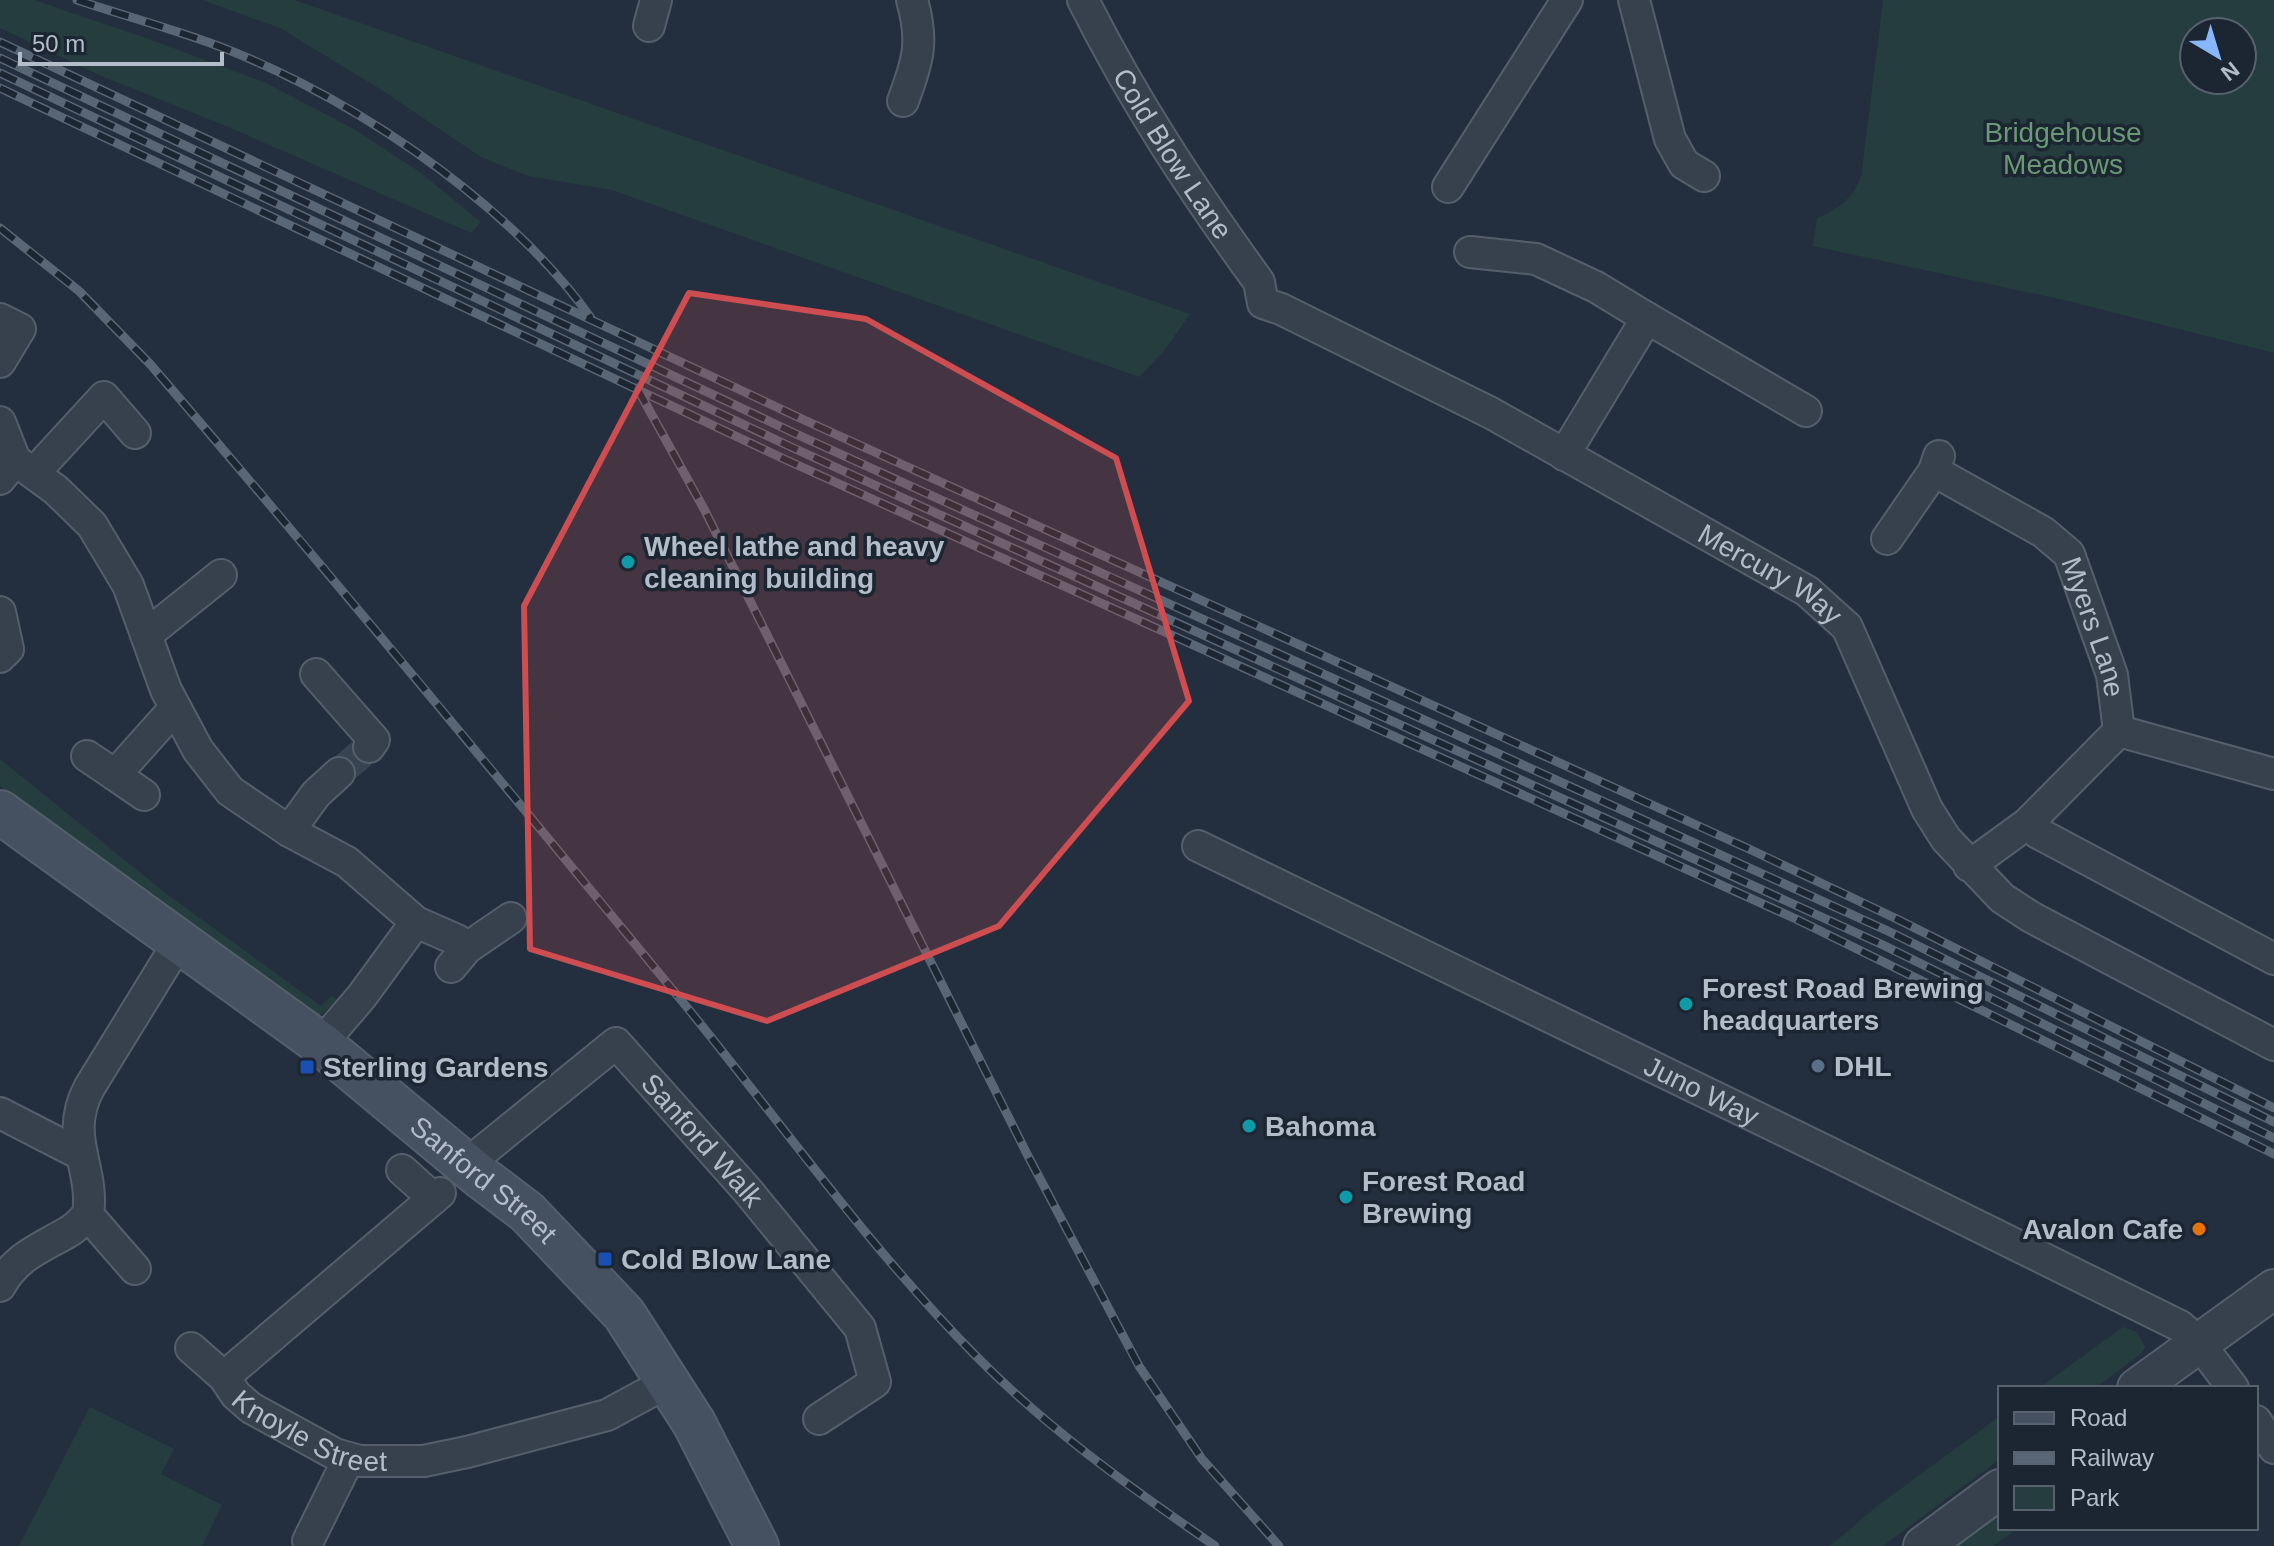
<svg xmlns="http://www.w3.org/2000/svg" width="2274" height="1546" viewBox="0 0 2274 1546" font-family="Arial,sans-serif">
	<rect width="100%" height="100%" fill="#232f3e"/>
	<!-- green -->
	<g fill="#253d3f" fill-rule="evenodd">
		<path d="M0 0H34L160 43 266 83 352 128 417 170 481 222 471 233 233 129 99 75 0 28Z"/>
		<path d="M202 0H295L1190 314 1164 351 1139 377 612 190 528 176 481 157 380 89 280 28Z"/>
		<path d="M1883 0H2274V353L2068 301 1813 246 1817 218C1838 210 1854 197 1861 176ZM2194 32H2242V80H2194Z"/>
		<path d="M0 759 168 895 321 1006 332 996 337 1000 319 1017 307 1012 0 786Z"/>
		<path d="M2123 1327 2137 1332 2145 1347 2141 1354 2095 1388H2039Z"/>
		<path d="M90 1407 174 1449 161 1474 222 1505 202 1546H19Z"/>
		<path d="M2000 1416V1459L1883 1546H1830L1876 1507Z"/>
		<path d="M2000 1514V1528H2018L1993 1546H1957Z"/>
	</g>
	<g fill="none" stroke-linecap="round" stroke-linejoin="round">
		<!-- minor-tunnel -->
		<path stroke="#394453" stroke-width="30" stroke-dasharray="30 15" stroke-linecap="butt" d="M339 773 369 747"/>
		<defs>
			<g id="minor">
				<path id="s1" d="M1083 0C1133 100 1193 191 1259 282L1263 303 1281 309 1491 413 1807 591 1847 627 1927 809 1946 839 2002 898 2031 917 2274 1045"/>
				<path d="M1634 0 1670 139 1684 164 1704 176"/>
				<path d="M649 26 656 0"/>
				<path d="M903 101C918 61 924 42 912 0"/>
				<path d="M1448 187 1567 0"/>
				<path d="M1470 252 1536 259 1596 287 1647 318"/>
				<path d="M0 319 20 329 0 362"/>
				<path d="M0 422 15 460 0 448"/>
				<path d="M1564 455 1647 318 1806 411"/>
				<path id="s2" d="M1939 456 1934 471 2043 532 2069 554 2112 675 2119 731"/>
				<path d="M35 472 104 397 135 433"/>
				<path d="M0 479 15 460 56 490 92 525 128 585 166 690 198 750 230 791 289 831 347 862 416 922 457 940 467 948"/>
				<path d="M1887 539 1934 471"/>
				<path d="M0 612 8 649 0 657"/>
				<path d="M146 635 221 575"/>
				<path d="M316 674 374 740 369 747"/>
				<path d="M2119 731 2274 774"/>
				<path d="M87 756 115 775 175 708"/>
				<path d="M115 775 144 795"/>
				<path d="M2028 823 2038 833 2274 959"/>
				<path d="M289 831 316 794 339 773"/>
				<path id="s3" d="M1198 846 1826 1151 2180 1326 2199 1343 2233 1388"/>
				<path d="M1969 866 2028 823 2119 731"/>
				<path d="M451 967 467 948 511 918"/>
				<path d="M321 1044 362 996 416 922"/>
				<path d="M0 1113 82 1155"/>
				<path id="s4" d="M467 1164 616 1043 747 1190 860 1328 875 1382 819 1419"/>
				<path d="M402 1170 433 1198"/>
				<path d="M135 1269 88 1215C95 1166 63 1138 89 1088L180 940"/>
				<path d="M0 1286C16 1256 41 1248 68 1232 76 1228 81 1221 88 1215"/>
				<path id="s5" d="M191 1348 224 1377 236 1395 251 1408 335 1454 360 1461H424L467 1452 607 1415 668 1382"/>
				<path d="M224 1377 440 1193"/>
				<path d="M2256 1421 2274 1448"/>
				<path d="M308 1541 348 1460"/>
			</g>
			<g id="tertiary">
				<path d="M2137 1388 2274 1289"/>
				<path d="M1923 1546 2000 1489"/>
			</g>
			<g id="secondary">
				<path id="s6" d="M0 812 321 1044 482 1178 527 1212 624 1314 694 1423 757 1546"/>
			</g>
		</defs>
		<!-- minor casing -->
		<use href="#minor" stroke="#555f6c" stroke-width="34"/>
		<!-- tertiary casing -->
		<use href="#tertiary" stroke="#555f6c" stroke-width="42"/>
		<!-- secondary casing -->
		<use href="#secondary" stroke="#555f6c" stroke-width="46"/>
		<!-- minor -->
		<use href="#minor" stroke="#37414e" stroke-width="30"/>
		<!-- tertiary -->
		<use href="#tertiary" stroke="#37414e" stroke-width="38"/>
		<!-- secondary -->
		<use href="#secondary" stroke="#455061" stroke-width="42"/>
		<defs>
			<g id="rail">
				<path d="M77 0C116 13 155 24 193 37 334 84 505 197 591 318"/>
				<path d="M0 42 802 419 1747 848 1897 919 2274 1108"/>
				<path d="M0 58 794 433 1890 932 2274 1122"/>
				<path d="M0 73 789 446 1883 945 2274 1138"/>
				<path d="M0 88 782 458 1796 919 2274 1154"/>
				<path d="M0 228 79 291 150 364C333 577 512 794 690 1011 784 1127 871 1250 977 1357 1048 1429 1131 1488 1215 1546"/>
				<path d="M637 388 704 509 1027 1154 1139 1366 1202 1459 1279 1546"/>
			</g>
		</defs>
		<!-- rail casing -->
		<use href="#rail" stroke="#596675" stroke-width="9"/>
		<!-- rail -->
		<use href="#rail" stroke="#1c2633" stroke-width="6" stroke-dasharray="18" stroke-linecap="butt"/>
	</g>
	<!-- marked area -->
	<path fill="#cd4d50" fill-opacity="0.2" stroke="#cd4d50" stroke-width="6" stroke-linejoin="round" d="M689 293 866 319 1116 458 1189 701 999 926 767 1021 530 949 524 606Z"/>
	<!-- markers -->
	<g fill="#0f9aa8" stroke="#1c2633" stroke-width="3">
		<circle cx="628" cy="562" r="8"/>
		<circle cx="1686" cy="1004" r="8"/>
		<circle cx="1249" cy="1126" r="8"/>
		<circle cx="1346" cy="1197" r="8"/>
	</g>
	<circle fill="#5c6f8a" stroke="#1c2633" stroke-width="3" cx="1818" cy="1066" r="8"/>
	<g fill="#1a4fb4" stroke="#1c2633" stroke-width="3">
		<rect x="299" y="1059" width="16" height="16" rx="4"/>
		<rect x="597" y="1251" width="16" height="16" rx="4"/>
	</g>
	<circle fill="#e8710a" stroke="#1c2633" stroke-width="3" cx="2199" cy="1229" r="8"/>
	<g text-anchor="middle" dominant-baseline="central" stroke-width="7" stroke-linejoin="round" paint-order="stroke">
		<!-- park labels -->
		<g font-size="28" fill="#6a9a73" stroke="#1c2633">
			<text x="2063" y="132">Bridgehouse<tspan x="2063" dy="32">Meadows</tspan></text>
		</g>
		<!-- street labels -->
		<g font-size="28" fill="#b3bcc9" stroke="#1c2633">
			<text stroke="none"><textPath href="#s1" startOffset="178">Cold Blow Lane</textPath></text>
			<text stroke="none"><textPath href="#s1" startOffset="930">Mercury Way</textPath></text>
			<text stroke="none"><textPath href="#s2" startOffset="252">Myers Lane</textPath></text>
			<text stroke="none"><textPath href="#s3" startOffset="560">Juno Way</textPath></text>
			<text stroke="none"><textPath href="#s4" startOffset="322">Sanford Walk</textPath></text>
			<text stroke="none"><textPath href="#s6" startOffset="608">Sanford Street</textPath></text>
			<text stroke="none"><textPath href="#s5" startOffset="150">Knoyle Street</textPath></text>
		</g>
		<!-- poi labels -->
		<g font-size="28" font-weight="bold" fill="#b3bcc9" stroke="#1c2633" text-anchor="start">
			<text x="644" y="546">Wheel lathe and heavy<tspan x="644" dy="32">cleaning building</tspan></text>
			<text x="1702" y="988">Forest Road Brewing<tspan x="1702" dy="32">headquarters</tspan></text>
			<text x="1834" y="1066">DHL</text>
			<text x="323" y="1067">Sterling Gardens</text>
			<text x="1265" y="1126">Bahoma</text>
			<text x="1362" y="1181">Forest Road<tspan x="1362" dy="32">Brewing</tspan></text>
			<text x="2183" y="1229" text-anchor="end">Avalon Cafe</text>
			<text x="621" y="1259">Cold Blow Lane</text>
		</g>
	</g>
	<!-- legend -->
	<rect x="1998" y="1386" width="260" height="144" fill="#1c2633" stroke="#58626f" stroke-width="2"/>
	<rect x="2014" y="1412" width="40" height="12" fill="#455061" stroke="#58626f" stroke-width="2"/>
	<text x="2070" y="1426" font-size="24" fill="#b3bcc9">Road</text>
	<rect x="2014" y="1452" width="40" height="12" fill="#596675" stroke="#58626f" stroke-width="2"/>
	<text x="2070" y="1466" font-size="24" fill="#b3bcc9">Railway</text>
	<rect x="2014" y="1486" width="40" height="24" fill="#253d3f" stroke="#58626f" stroke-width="2"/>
	<text x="2070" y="1506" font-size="24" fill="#b3bcc9">Park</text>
	<!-- north arrow -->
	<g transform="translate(2218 56) rotate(142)"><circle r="38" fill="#1c2633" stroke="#58626f" stroke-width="2"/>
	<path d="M0-6L14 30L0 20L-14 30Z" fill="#87b7fa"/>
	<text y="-12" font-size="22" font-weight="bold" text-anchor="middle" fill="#b3bcc9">N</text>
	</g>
	<!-- scale -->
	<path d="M20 52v12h202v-12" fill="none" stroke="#b3bcc9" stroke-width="4"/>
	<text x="32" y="52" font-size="24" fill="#b3bcc9" stroke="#1c2633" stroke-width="6" paint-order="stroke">50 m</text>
</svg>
